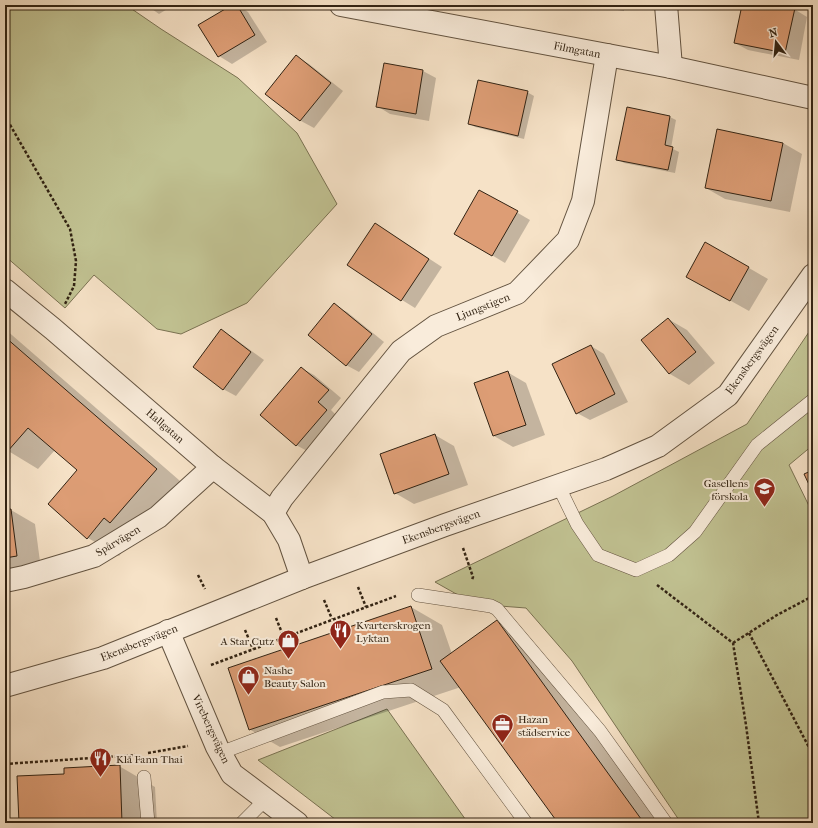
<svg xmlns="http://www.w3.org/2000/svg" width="818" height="828" viewBox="0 0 818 828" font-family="'IM FELL French Canon',serif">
	<rect width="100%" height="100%" fill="#f6e2c7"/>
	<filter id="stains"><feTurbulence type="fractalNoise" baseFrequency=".005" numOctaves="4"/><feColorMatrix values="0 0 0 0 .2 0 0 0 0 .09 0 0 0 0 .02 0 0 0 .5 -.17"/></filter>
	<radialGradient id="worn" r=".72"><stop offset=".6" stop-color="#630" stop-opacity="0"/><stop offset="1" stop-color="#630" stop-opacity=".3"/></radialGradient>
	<!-- green -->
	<g fill="#c1c292" stroke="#7a7252">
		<path d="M5 5H126L161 29 238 78 297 133 337 204 247 303 181 334 157 329 94 275 65 308 5 256Z"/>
		<path d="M813 326V445L789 465 813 514V823H681L572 661 526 608 474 604 435 582 613 496 747 424Z"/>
		<path d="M387 709 468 823H340L258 760Z"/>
	</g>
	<!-- shadow -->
	<g fill="#0003">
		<path d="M146 5H174L159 14Z"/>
		<path d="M234 5H237L248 12 267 42 232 64 219 56Z"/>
		<path d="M587 5H624V11Z"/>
		<path d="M743 5H772L794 9 807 17 799 60 748 50 735 43Z"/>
		<path d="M296 56 309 64 343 91 314 128 301 121 266 93Z"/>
		<path d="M385 64 423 71 436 78 429 121 390 114 377 106Z"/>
		<path d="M527 92 534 96 524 139 475 127 469 123Z"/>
		<path d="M628 108 670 117 676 120 671 148 679 152 675 173 624 163 618 159Z"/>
		<path d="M783 143 802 154 790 212 725 199 706 188Z"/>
		<path d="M480 191 530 220 505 263 455 233Z"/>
		<path d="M388 232 442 267 415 308 402 300 348 265Z"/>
		<path d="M749 268 768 279 749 311 706 287Z"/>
		<path d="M334 305 347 312 384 342 359 372 346 365Z"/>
		<path d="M668 319 687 330 715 363 689 385 670 374 642 340Z"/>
		<path d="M5 329 187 487 135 536 119 556 88 538 78 470 55 450 38 469 5 449Z"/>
		<path d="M221 331 234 338 264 360 236 396 223 389Z"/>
		<path d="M591 346 604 354 628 402 590 420 577 413Z"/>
		<path d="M301 368 314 375 341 398 331 410 339 418 309 452 296 445Z"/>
		<path d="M507 372 526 383 545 435 513 447 494 436Z"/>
		<path d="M435 435 454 446 468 485 414 504 395 493Z"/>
		<path d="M11 510 35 524 41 569 5 582V511Z"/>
		<path d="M411 607 442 625 452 654 497 621 533 642 665 823H559L461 687 280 747 249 729Z"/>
		<path d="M119 766 155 787 157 823H20L65 775Z"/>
	</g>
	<!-- building -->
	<g fill="#dd9d75" stroke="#322313">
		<path d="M232 5H237L255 35 218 57 198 25Z"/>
		<path d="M742 5H777L795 8 785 53 734 43Z"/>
		<path d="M296 55 331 83 300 121 265 94Z"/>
		<path d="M384 63 423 70 416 114 376 107Z"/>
		<path d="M478 80 528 91 518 136 468 124Z"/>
		<path d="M627 107 670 116 665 145 673 147 668 170 616 160Z"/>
		<path d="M717 129 783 143 771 201 705 188Z"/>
		<path d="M479 190 518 211 492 256 454 234Z"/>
		<path d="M375 223 429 259 401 301 347 265Z"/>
		<path d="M705 242 749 267 730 301 686 277Z"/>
		<path d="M334 303 372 334 346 366 308 335Z"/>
		<path d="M668 318 696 352 669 374 641 340Z"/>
		<path d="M221 329 251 352 223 390 193 367Z"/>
		<path d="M5 337 157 469 110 523 104 518 87 539 48 504 77 470 28 428 7 452 5 451Z"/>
		<path d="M591 345 615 394 576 414 552 364Z"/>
		<path d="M301 367 329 390 318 402 327 410 296 446 260 415Z"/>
		<path d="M508 371 526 425 493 436 474 383Z"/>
		<path d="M435 434 449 474 394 494 380 454Z"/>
		<path d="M813 470V493L804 474Z"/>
		<path d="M11 509 17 556 5 558V510Z"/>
		<path d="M411 606 432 669 249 730 228 668Z"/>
		<path d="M497 620 521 653 644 823H558L440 661Z"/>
		<path d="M120 765 122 823H19L17 776 64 774V768Z"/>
	</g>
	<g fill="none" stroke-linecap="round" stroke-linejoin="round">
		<defs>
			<g id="service">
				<path d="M558 485 577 524 598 555 636 570 669 555 695 532 757 445 813 400"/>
				<path d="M418 595 491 606 497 609 600 731 666 823"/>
				<path d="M220 753 383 692 411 690 443 710 526 823"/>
				<path d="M144 777 148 823"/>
				<path d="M242 823 266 799"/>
			</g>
			<g id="minor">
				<path d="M341 5 671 67 813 98"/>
				<path d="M666 5 671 67"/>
				<path d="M5 290 53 329 213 467 273 513 289 540 302 578"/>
				<path d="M273 513 282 498 401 351 436 326 517 293 568 240 583 201 607 55"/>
				<path d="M5 581 24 577 94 556 158 517 213 467"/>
				<path d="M168 631 217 747 232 774 297 823"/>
				<path d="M5 686 103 658 302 578 445 525 606 469 658 446 728 395 813 275"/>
			</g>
		</defs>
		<!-- service casing -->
		<use href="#service" stroke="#635340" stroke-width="14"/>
		<!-- minor casing -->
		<use href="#minor" stroke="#635340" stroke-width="24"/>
		<!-- path -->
		<g stroke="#322313" stroke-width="2.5" stroke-dasharray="3 2" stroke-linecap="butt">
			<path d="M5 116 70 229 76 261 74 286 65 304"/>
			<path d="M463 548 473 577 472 580"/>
			<path d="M198 575 205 589"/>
			<path d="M657 585 733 643 746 725 759 823"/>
			<path d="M358 587 366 607"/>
			<path d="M324 600 332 619"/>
			<path d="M276 618 284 638"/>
			<path d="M245 630 253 649"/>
			<path d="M749 633 813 755"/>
			<path d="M733 643 777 615 813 596"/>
			<path d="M211 665 396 596"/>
			<path d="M148 753 188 746"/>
			<path d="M5 758 9 823"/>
			<path d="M5 764 135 755"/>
		</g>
		<!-- service -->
		<use href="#service" stroke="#f9ecdb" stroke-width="13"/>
		<!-- minor -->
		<use href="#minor" stroke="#f9ecdb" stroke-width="22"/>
	</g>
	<!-- icons -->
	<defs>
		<symbol id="school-pin" viewBox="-11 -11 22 30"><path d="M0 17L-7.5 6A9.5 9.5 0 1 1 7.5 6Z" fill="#8f2418" stroke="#f9ecdb"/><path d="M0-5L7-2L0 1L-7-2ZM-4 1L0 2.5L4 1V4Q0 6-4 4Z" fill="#fff"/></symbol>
		<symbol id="restaurant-pin" viewBox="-11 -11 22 30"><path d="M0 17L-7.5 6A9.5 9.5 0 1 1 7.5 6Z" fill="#8f2418" stroke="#f9ecdb"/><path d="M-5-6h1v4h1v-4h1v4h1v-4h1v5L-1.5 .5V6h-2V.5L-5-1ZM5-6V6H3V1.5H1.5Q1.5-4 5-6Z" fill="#fff"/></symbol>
		<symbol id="shop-pin" viewBox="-11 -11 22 30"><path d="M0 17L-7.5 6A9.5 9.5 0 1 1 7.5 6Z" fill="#8f2418" stroke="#f9ecdb"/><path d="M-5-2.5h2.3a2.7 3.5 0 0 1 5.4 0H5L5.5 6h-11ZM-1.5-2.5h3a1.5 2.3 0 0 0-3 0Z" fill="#fff"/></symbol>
		<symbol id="office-pin" viewBox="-11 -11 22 30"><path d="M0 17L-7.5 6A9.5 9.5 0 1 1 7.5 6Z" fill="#8f2418" stroke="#f9ecdb"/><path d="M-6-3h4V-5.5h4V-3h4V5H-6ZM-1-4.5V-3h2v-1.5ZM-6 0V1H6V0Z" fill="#fff"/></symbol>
	</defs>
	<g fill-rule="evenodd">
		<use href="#school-pin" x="752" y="476" width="25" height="34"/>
		<use href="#restaurant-pin" x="328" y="618" width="25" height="34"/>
		<use href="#shop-pin" x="276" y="628" width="25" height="34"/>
		<use href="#shop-pin" x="236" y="664" width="25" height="34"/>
		<use href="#office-pin" x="490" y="712" width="25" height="34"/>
		<use href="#restaurant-pin" x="88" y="746" width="25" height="34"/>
	</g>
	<g text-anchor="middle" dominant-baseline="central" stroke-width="4" stroke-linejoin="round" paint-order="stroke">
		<!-- street labels -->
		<g font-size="11" fill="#322313" stroke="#f9ecdb">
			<text transform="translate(577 50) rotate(11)">Filmgatan</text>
			<text transform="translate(483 307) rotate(-22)">Ljungstigen</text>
			<text transform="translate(752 360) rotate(-54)">Ekensbergsvägen</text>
			<text transform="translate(165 426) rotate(41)">Hallgatan</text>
			<text transform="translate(441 527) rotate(-20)">Ekensbergsvägen</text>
			<text transform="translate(118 541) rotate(-31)">Spårvägen</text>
			<text transform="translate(139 643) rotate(-22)">Ekensbergsvägen</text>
			<text transform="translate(211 729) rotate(65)">Virebergsvägen</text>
		</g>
		<!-- poi labels -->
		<g font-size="11" fill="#322313" stroke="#f9ecdb" text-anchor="start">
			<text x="748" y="483" text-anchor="end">Gasellens<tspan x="748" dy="13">förskola</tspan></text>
			<text x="356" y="625">Kvarterskrogen<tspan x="356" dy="13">Lyktan</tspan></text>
			<text x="274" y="641" text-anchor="end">A Star Cutz</text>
			<text x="264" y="670">Nashe<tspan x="264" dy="13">Beauty Salon</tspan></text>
			<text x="518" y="719">Hazan<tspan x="518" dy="13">städservice</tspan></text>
			<text x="116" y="759">Klå Fann Thai</text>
		</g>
	</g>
	<!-- margin -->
	<rect width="818" height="828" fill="none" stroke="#f6e2c7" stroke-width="20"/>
	<rect x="6" y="6" width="806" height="816" fill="none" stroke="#322313" stroke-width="2"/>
	<rect x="10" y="10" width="798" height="808" fill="none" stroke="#322313"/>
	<!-- north arrow -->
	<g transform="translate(776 42) rotate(344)" stroke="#f9ecdb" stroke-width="3" paint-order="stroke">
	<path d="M0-3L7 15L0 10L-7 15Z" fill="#322313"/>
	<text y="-6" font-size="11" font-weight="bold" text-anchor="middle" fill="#322313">N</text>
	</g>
	<rect width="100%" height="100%" filter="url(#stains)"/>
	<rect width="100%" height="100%" fill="url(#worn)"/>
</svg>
